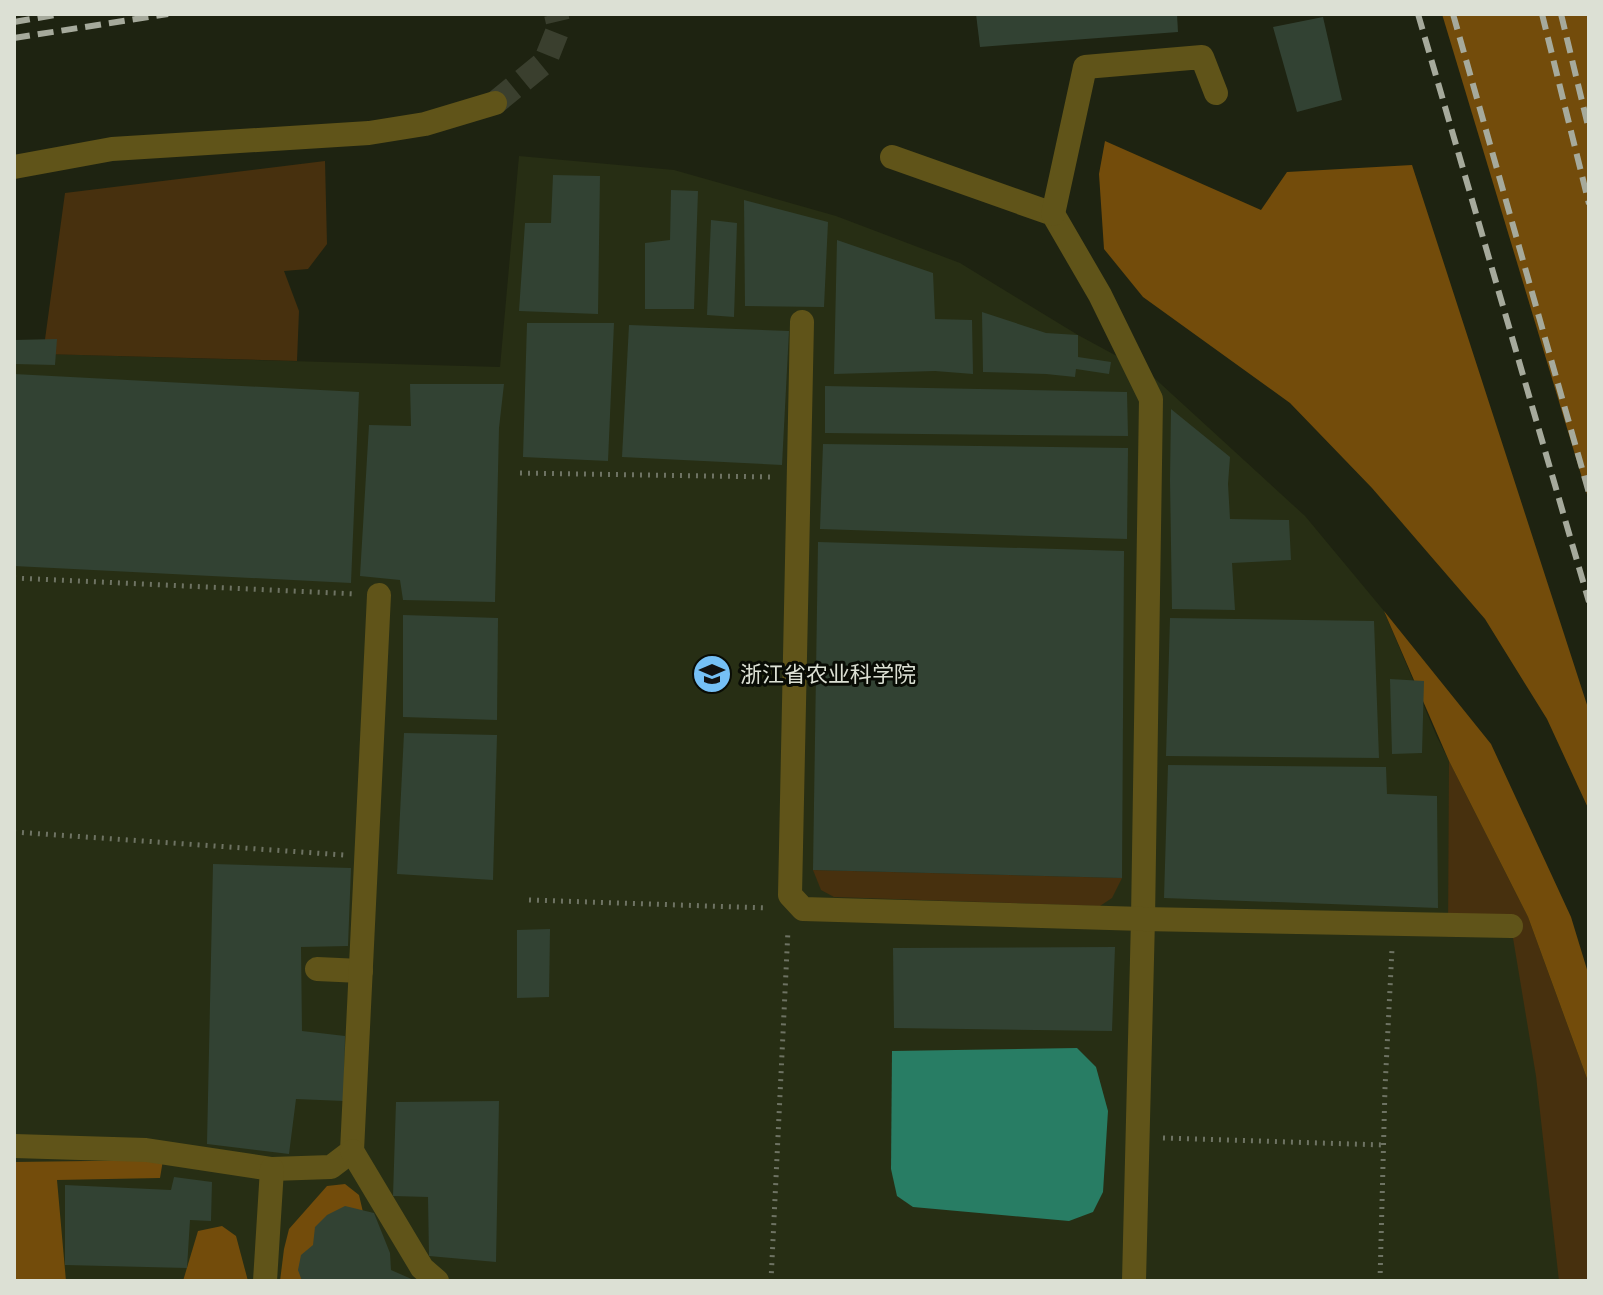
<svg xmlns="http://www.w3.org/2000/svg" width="1603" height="1295" viewBox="0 0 1603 1295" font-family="'Asap Condensed','Noto Sans SC',sans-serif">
	<rect width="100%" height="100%" fill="#1e2311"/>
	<!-- built -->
	<path fill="#272e14" d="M519 156 674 170 836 216 960 263 1078 335 1150 374 1305 516 1384 611 1437 737 1528 917 1589 1084V1281H14V353L500 367Z"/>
	<!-- green -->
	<g fill="#47300e">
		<path d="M325 161 327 244 308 269 284 271 299 311 297 361 43 354 65 193Z"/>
		<path d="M1449 761 1528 917 1589 1084V1281H1559L1536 1076 1511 926 1448 937Z"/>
		<path d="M813 870 1122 878 1112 898 1100 906 834 897 821 890Z"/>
	</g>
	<!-- forest -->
	<g fill="#734c0b">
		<path d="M1442 14H1589V501Z"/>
		<path d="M1105 141 1261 210 1287 172 1412 165 1589 711V810L1547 719 1485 619 1372 488 1290 403 1143 297 1104 249 1099 174Z"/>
		<path d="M1384 611 1491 744 1571 917 1589 976V1084L1528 917 1449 761Z"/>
		<path d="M163 1160 160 1178 57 1180 66 1281H14V1162Z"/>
		<path d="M345 1184 359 1195 378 1276 383 1281H280L284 1249 289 1229 327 1186Z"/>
		<path d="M222 1226 236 1236 248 1281H183L198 1231Z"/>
	</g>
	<!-- water -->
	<path fill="#287d64" d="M1077 1048 1096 1067 1108 1111 1103 1192 1093 1212 1069 1221 913 1207 897 1196 891 1169 892 1051Z"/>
	<!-- building -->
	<g fill="#324233">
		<path d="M976 14H1177L1178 32 980 47Z"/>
		<path d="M1323 17 1342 100 1297 112 1273 27Z"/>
		<path d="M553 175 600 176 598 314 519 311 525 223H551Z"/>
		<path d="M671 190 698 191 694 309H645V243L670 240Z"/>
		<path d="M744 200 828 222 824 307 745 306Z"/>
		<path d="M711 220 737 223 734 317 707 315Z"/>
		<path d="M837 240 933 273 935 319 972 320 973 374 935 371 834 374Z"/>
		<path d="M982 312 1046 333 1078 335V357L1111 362 1109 374 1076 369 1075 377 1046 374 983 372Z"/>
		<path d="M527 323H614L608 461 523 457Z"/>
		<path d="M629 325 789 331 782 465 622 457Z"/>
		<path d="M57 339 55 365 14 364V340Z"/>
		<path d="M14 374 359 392 351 583 14 566Z"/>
		<path d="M410 384H504L499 428 495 602 403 600 400 580 360 576 369 425 411 426Z"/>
		<path d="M825 386 1127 392 1128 436 825 433Z"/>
		<path d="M1171 409 1230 457 1228 484 1230 519 1289 520 1291 560 1232 563 1235 610 1172 609 1170 480Z"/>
		<path d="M823 444 1128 448 1127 539 820 529Z"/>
		<path d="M818 542 1124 551 1122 878 813 870Z"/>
		<path d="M403 615 498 618 497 720 403 717Z"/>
		<path d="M1170 618 1374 621 1379 758 1166 756Z"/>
		<path d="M1390 679 1424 681 1422 753 1392 754Z"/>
		<path d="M404 733 497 735 493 880 397 874Z"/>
		<path d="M1168 765 1386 767 1387 794 1437 796 1438 908 1164 898Z"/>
		<path d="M213 864 351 868 348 946 301 947 302 1031 345 1036 344 1101 296 1099 289 1154 207 1144Z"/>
		<path d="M550 929 549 997 517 998V930Z"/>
		<path d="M1115 947 1112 1031 894 1028 893 948Z"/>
		<path d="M499 1101 496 1262 429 1256 428 1197 393 1196 396 1102Z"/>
		<path d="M174 1177 212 1182 211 1221 190 1220 187 1268 65 1265V1185L171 1190Z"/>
		<path d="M345 1206 374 1213 390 1253 391 1270 416 1281H302L298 1270 301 1255 313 1245 315 1227 327 1215Z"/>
	</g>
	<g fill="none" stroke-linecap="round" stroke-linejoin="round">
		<!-- minor-tunnel -->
		<path stroke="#3a3f2e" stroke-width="24" stroke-dasharray="24 12" stroke-linecap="butt" d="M495 103 545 62 559 27 556 14"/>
		<!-- path -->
		<g stroke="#6e7363" stroke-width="5" stroke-dasharray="2 6" stroke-linecap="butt">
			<path d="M520 473 775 477"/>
			<path d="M14 578 357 594"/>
			<path d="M14 832 344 855"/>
			<path d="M529 900 768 908"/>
			<path d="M1163 1138 1383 1145"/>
			<path d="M771 1281 788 930"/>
			<path d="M1380 1281 1385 1088 1392 949"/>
		</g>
		<!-- minor -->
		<g stroke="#605419" stroke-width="24">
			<path d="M892 157 1053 214 1100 295 1151 399 1143 919 1134 1281"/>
			<path d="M14 167 112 149 369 133 425 124 495 103"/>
			<path d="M1053 214 1085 67 1202 57 1216 93"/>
			<path d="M802 322 790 895 803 909 1143 919 1511 926"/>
			<path d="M317 969 361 971"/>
			<path d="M14 1146 146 1150 272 1169 331 1167 352 1151 379 595"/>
			<path d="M352 1151 422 1268 437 1281"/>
			<path d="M265 1281 272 1169"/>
		</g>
		<!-- rail -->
		<g stroke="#a6aa9c" stroke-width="6" stroke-dasharray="16 8" stroke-linecap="butt">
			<path d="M1418 14 1589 602"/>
			<path d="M1453 14 1589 493"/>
			<path d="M1542 14 1589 204"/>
			<path d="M1561 14 1589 130"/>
			<path d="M14 22 61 14"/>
			<path d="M14 38 168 14"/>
		</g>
	</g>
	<!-- icons -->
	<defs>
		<symbol id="university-disc" viewBox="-11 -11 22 22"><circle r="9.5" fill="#75c0f6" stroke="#090c05"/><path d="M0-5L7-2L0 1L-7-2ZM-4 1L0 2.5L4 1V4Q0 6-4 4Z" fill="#111"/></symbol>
	</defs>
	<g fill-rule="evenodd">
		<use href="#university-disc" x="690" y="652" width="44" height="44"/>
	</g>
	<g text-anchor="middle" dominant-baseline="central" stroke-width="6" stroke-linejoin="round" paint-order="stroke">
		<!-- poi labels -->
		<g font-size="22" fill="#dce0d4" stroke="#090c05" text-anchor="start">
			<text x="740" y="674">浙江省农业科学院</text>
		</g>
	</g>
	<!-- border -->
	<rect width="1603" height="1295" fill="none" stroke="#dce0d4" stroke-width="32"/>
</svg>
